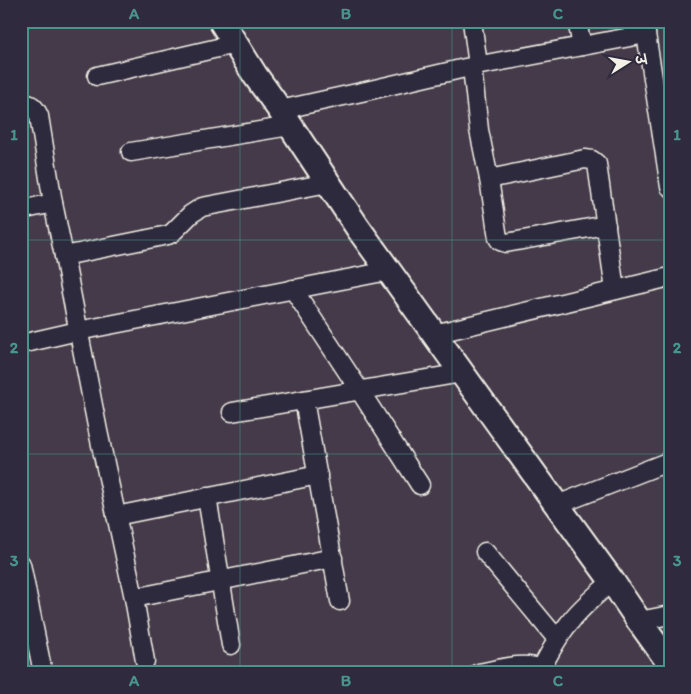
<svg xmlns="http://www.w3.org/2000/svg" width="691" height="694" viewBox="0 0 691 694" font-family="Itim,'Playpen Sans Deva',sans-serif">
	<rect width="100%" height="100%" fill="#443a49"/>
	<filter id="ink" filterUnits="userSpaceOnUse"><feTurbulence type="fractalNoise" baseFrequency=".02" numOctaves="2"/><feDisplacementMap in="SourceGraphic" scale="10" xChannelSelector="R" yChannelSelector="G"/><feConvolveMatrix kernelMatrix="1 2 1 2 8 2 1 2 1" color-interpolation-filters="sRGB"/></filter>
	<g filter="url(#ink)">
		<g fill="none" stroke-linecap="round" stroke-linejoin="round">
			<defs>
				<g id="street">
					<path d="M472 21 478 65"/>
					<path d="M577 21 582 46"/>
					<path d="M644 21 670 187"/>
					<path d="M472 67 479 130 489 179 498 238 500 241 506 243 606 225"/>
					<path d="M97 76 235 44"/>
					<path d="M21 103C31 103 35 107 39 116L53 203 64 256 98 431 134 598 145 661"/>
					<path d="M280 110 366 91 465 68 646 34"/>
					<path d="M131 152 290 126"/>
					<path d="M489 179 585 159 592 160 597 164 615 290"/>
					<path d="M21 210 53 203"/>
					<path d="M64 256 168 235 172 233 191 214 202 207 328 183"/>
					<path d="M293 289 360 391 420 485"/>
					<path d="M434 334 670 277"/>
					<path d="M21 344 78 331 388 271"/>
					<path d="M304 400 340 601"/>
					<path d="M232 412 462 373"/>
					<path d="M207 497 231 645"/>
					<path d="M557 505 670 461"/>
					<path d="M116 516 318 475"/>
					<path d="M485 552 557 639"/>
					<path d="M21 564 43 673"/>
					<path d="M134 598 333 558"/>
					<path d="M639 621 670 615"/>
					<path d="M478 673C497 670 523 661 541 669 550 652 558 636 570 622 582 606 598 594 612 581"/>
				</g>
				<path id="secondary" d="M221 21 255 75 280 110 358 228 533 472 612 581 639 621 670 664"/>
			</defs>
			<!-- street casing -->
			<use href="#street" stroke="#f4f1e8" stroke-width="21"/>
			<!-- secondary casing -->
			<use href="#secondary" stroke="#f4f1e8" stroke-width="28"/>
			<!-- street -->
			<use href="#street" stroke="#2f2a3d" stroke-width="18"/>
			<!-- secondary -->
			<use href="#secondary" stroke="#2f2a3d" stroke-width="24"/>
		</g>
	</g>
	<!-- grid -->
	<path fill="none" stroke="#48958c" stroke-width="1" stroke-opacity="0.55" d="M240 21V673M452 21V673M21 240H670M21 454H670"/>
	<!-- margin -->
	<rect width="691" height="694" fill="none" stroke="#2f2a3d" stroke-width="55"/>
	<!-- north arrow -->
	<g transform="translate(628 62) rotate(79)" stroke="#2f2a3d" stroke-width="4" paint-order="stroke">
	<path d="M0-4L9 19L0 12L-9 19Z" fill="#f4f1e8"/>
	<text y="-8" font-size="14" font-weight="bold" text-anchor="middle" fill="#f4f1e8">उ</text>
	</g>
	<rect x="28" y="28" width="636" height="638" fill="none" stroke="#48958c" stroke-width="2"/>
	<g font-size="16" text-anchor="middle" font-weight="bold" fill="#48958c">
		<text x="134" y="19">A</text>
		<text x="346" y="19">B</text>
		<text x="558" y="19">C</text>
		<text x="14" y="140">1</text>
		<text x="677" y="140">1</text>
		<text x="14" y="353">2</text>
		<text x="677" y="353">2</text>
		<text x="14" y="566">3</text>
		<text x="677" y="566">3</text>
		<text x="134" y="686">A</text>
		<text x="346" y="686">B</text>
		<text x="558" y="686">C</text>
	</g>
</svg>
